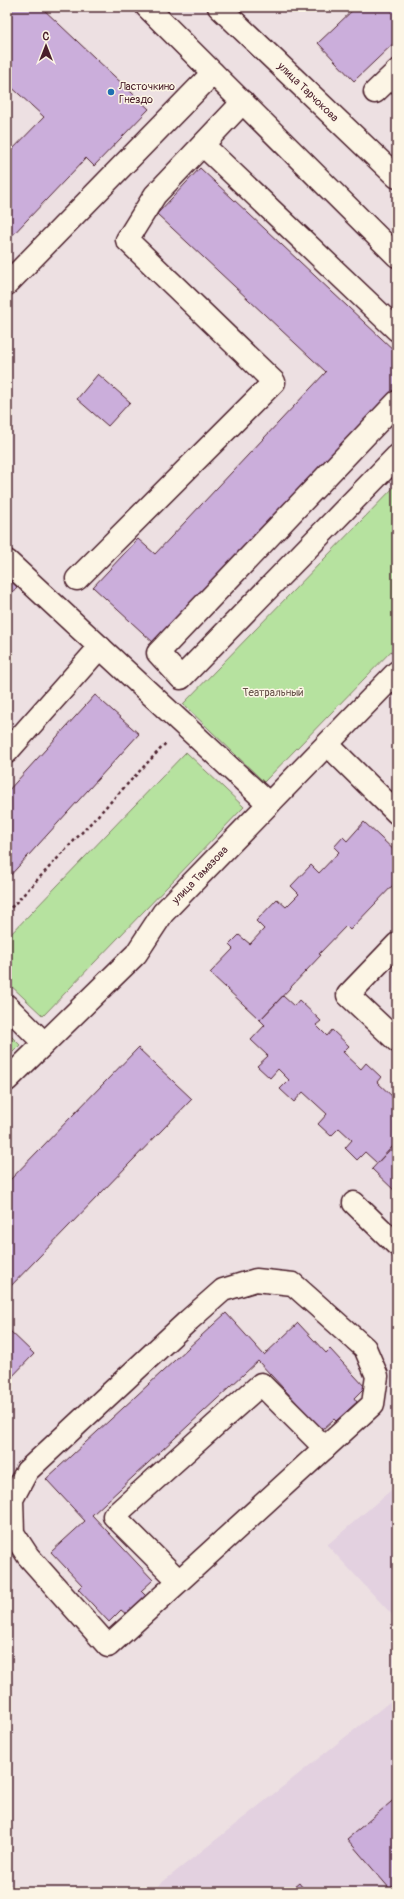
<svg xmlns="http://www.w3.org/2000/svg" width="404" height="1899" viewBox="0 0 404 1899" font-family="Pangolin,sans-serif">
	<rect width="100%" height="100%" fill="#ede0e2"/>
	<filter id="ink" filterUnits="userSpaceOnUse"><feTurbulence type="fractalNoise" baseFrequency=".025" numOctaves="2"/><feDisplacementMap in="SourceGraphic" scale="8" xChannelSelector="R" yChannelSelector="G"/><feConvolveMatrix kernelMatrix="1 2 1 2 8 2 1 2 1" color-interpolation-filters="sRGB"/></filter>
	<g filter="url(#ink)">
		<!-- built -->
		<g fill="#e3d1e0">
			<path d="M397 1485V1620L327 1545Z"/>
			<path d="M397 1696V1892H150Z"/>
		</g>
		<!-- green -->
		<g fill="#b6e29f" stroke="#808065">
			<path d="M397 484V645L264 782 183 704Z"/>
			<path d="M186 752 244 807 43 1016 7 982V938Z"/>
			<path d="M7 1032 20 1045 7 1058Z"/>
		</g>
		<!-- building -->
		<g fill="#cbaedb" stroke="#4a1f2b">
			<path d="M7 7H41L149 109 94 166 86 158 7 241V155L44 117 7 83Z"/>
			<path d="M356 7H397V40L354 81 318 43Z"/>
			<path d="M200 168 397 353V388L155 644 93 587 138 539 155 554 326 372 157 214Z"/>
			<path d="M98 374 130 402 108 426 77 399Z"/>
			<path d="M7 578 17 587 7 598Z"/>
			<path d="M95 695 139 734 7 879V792Z"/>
			<path d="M364 822 397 853V881L350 930 346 926 319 954 321 955 260 1020 210 973 233 949 229 945 239 935 250 944 264 929 256 921 277 899 286 907 299 894 291 886 311 865 319 873 339 852 334 847 343 837 347 841Z"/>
			<path d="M283 996 294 1006 299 1000 321 1021 316 1025 327 1036 332 1030 349 1046 343 1052 361 1069 366 1063 381 1077 377 1082 393 1097 397 1094V1142L377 1163 365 1152 357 1160 345 1148 352 1140 339 1128 331 1136 318 1124 327 1114 303 1092 294 1102 280 1089 289 1080 278 1069 270 1078 257 1066 268 1056 251 1040 265 1025 260 1020Z"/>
			<path d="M138 1048 192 1099 7 1290V1183Z"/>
			<path d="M397 1142V1193L372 1169Z"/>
			<path d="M226 1313 264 1355 298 1323 326 1353 330 1349 365 1387 354 1398 357 1402 336 1421 334 1419 322 1430 258 1361 92 1515 153 1580 141 1591 146 1596 126 1614 121 1610 109 1622 78 1589 82 1585 51 1552 85 1521 46 1479Z"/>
			<path d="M7 1328 34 1354 7 1382Z"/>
			<path d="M397 1797V1883L390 1889 347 1839Z"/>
			<path d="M299 1883 306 1892H288Z"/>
		</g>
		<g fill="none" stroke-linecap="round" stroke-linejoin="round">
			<defs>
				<g id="minor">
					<path d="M147 7 397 256"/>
					<path d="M219 7 397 177"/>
					<path d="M375 92 397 71"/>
					<path d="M203 145 397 330"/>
					<path d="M7 284 213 73"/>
					<path d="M397 402 158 653 181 678 397 456"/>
					<path d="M7 561 269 804"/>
					<path d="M77 579 274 382 127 240 155 195 243 102"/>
					<path d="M328 745 397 813"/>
					<path d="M7 752 100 647"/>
					<path d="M397 944 348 995 397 1041"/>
					<path d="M7 1006 44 1043"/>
					<path d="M7 1080 136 954 163 913 397 672"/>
					<path d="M354 1203 397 1245"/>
					<path d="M7 1527 13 1533 28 1556 108 1646 373 1404 377 1376 365 1348 293 1284 256 1280 223 1290 189 1320 27 1471 12 1499 13 1533"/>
					<path d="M179 1581 114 1516 261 1384 325 1448"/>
				</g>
			</defs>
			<!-- minor casing -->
			<use href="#minor" stroke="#4a1f2b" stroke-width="25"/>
			<!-- path -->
			<path stroke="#4a1f2b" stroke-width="2.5" stroke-dasharray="3 3" stroke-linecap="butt" d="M7 912 167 742"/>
			<!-- minor -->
			<use href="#minor" stroke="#fcf5e5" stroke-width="22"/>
		</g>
	</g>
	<!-- markers -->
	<circle fill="#1f6fb2" stroke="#fcf5e5" stroke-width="1.5" cx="111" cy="92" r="4"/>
	<g text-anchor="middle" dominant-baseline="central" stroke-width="3" stroke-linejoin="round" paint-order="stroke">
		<!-- poi labels -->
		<g font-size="11" fill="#4a1f2b" stroke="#fcf5e5" text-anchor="start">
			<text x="119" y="86">Ласточкино<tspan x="119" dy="13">Гнездо</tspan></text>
		</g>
		<!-- street labels -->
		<g font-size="11" fill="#4a1f2b" stroke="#fcf5e5">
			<text transform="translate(308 92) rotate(44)">улица Тарчокова</text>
			<text transform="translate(200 875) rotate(-46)">улица Тамазова</text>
		</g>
		<!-- park labels -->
		<g font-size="11" fill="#655048" stroke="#fcf5e5">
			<text x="273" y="692">Театральный</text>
		</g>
	</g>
	<!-- margin -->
	<rect width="404" height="1899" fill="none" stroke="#fcf5e5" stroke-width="24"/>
	<rect x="12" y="12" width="380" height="1875" fill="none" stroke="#4a1f2b" stroke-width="1.5" filter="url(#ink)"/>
	<!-- north arrow -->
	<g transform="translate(46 46)" stroke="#fcf5e5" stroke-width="3" paint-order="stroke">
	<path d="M0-3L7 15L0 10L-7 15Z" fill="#4a1f2b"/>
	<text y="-6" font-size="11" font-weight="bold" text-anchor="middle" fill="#4a1f2b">С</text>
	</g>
</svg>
